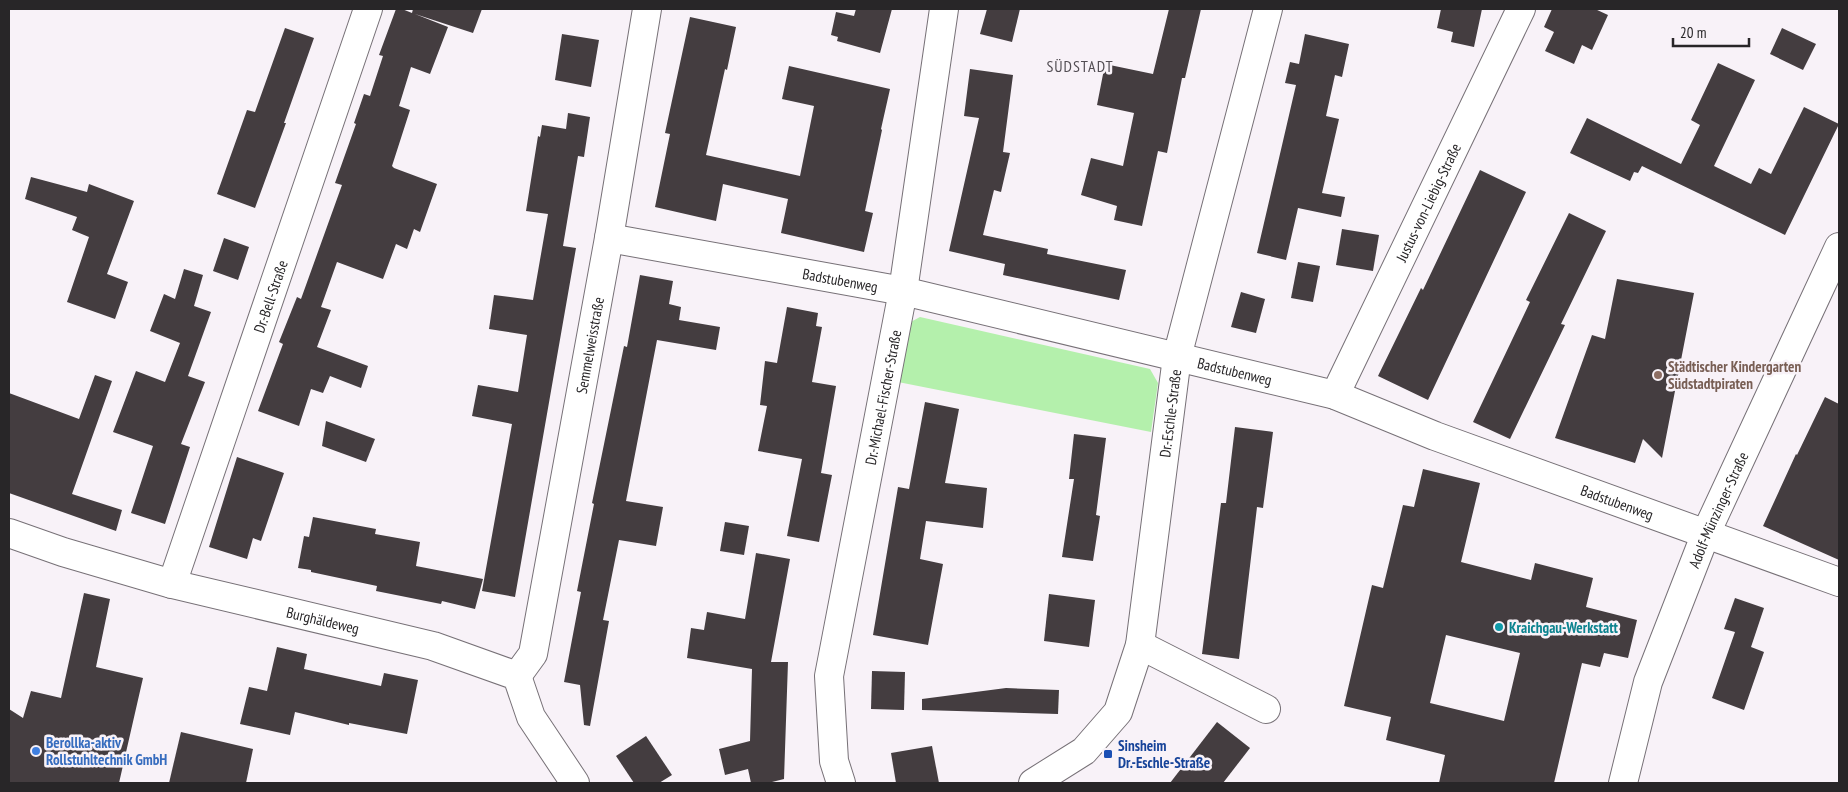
<svg xmlns="http://www.w3.org/2000/svg" width="1848" height="792" viewBox="0 0 1848 792" font-family="'PT Sans Narrow',sans-serif">
	<rect width="100%" height="100%" fill="#f8f2f8"/>
	<!-- green -->
	<path fill="#b4f0ac" d="M920 317 1150 369 1158 383 1151 432 898 382 907 324Z"/>
	<!-- building -->
	<g fill="#443d40" fill-rule="evenodd">
		<path d="M396 9H402L412 13 413 9H482L473 33 415 14 448 27 430 74 411 67 399 106 410 110 392 166 394 168 437 184 420 232 414 229 407 249 396 244 383 279 337 262 321 307 331 310 317 347 368 366 361 388 330 376 323 393 311 389 299 426 258 411 283 344 279 342 297 297 301 299 342 185 335 183 356 124 354 123 364 94 370 96 383 56 379 55Z"/>
		<path d="M856 9H892L880 53 837 41 838 37 831 35 836 12 854 16Z"/>
		<path d="M987 9H1020L1012 42 980 34Z"/>
		<path d="M1169 9H1201L1185 78H1182L1167 153 1158 151 1142 226 1114 220 1117 206 1081 195 1091 158 1123 166 1134 113 1097 105 1105 64 1153 74Z"/>
		<path d="M1441 9H1482L1474 47 1451 42 1453 32 1437 28Z"/>
		<path d="M1552 9H1595L1608 15 1592 50 1582 45 1574 64 1545 51 1554 32 1544 27Z"/>
		<path d="M690 17 736 27 727 70 725 69 706 155 800 176 814 106 782 99 789 66 890 89 881 129 882 130 865 211 873 213 864 252 781 233 788 199 723 184 716 221 655 207 670 134 665 133Z"/>
		<path d="M285 28 314 38 284 123H286L255 208 217 194 247 110 255 112Z"/>
		<path d="M1782 28 1816 44 1803 70 1770 54Z"/>
		<path d="M562 34 599 40 591 87 555 80Z"/>
		<path d="M1305 34 1349 44 1342 77 1335 75 1326 116 1339 119 1322 193 1345 197 1341 217 1298 208 1286 260 1257 253 1296 85 1285 83 1290 62 1299 64Z"/>
		<path d="M1718 63 1755 80 1714 166 1751 184 1759 168 1771 174 1804 107 1839 124 1785 235 1642 166 1638 173 1634 172 1630 181 1570 153 1587 118 1681 164 1700 125 1691 120Z"/>
		<path d="M970 69 1013 75 1003 152 1010 153 1001 192 994 190 983 235 1048 249 1047 254 1126 270 1119 300 1003 275 1005 264 949 251 979 118 964 116Z"/>
		<path d="M568 113 590 117 584 157 578 156 563 246 576 248 515 597 482 591 512 424 472 416 478 385 518 392 527 335 489 329 494 295 533 300 548 214 526 211 538 136 540 137 542 125 566 129Z"/>
		<path d="M1480 170 1526 192 1428 400 1378 376 1421 288 1423 290Z"/>
		<path d="M31 177 87 192 89 184 134 201 107 274 128 282 115 319 67 302 89 237 72 230 77 217 25 199Z"/>
		<path d="M1569 213 1606 231 1561 324 1565 325 1510 439 1473 422 1530 302 1526 300Z"/>
		<path d="M1342 229 1379 235 1373 271 1336 265Z"/>
		<path d="M224 238 249 247 238 280 213 271Z"/>
		<path d="M1298 262 1320 266 1313 302 1291 298Z"/>
		<path d="M184 269 203 275 194 306 211 312 188 376 205 382 181 444 190 447 165 524 131 513 153 446 113 432 136 371 165 382 180 343 150 331 164 294 175 299Z"/>
		<path d="M640 275 673 281 669 304 681 307 679 320 720 327 716 350 657 340 626 501 663 507 656 546 619 540 603 620 609 621 590 726 584 725 580 685 564 682 581 592 577 591 594 504 592 503 624 346 627 347Z"/>
		<path d="M1617 279 1694 293 1662 458 1643 439 1635 463 1555 438 1592 335 1605 339Z"/>
		<path d="M1241 292 1265 299 1256 333 1231 327Z"/>
		<path d="M787 307 818 313 816 326 822 327 812 382 836 386 821 473 832 475 819 542 787 536 802 459 758 451 767 406 760 405 765 361 777 363Z"/>
		<path d="M95 375 112 381 72 494 122 510 116 531 9 493V393L79 419Z"/>
		<path d="M1825 397 1839 404V560L1763 526 1796 454 1797 455Z"/>
		<path d="M925 402 959 409 945 483 987 488 983 528 926 521 920 559 943 564 928 645 873 635 898 487 909 489Z"/>
		<path d="M326 421 375 439 366 462 322 446Z"/>
		<path d="M1235 427 1273 432 1263 508 1257 507 1239 659 1202 654 1221 503H1226Z"/>
		<path d="M1074 434 1106 438 1096 515 1100 516 1093 561 1062 557 1074 479H1069Z"/>
		<path d="M237 457 284 473 261 541 253 538 247 559 209 547Z"/>
		<path d="M1423 469 1480 483 1461 562 1531 580 1535 563 1593 578 1586 607 1637 620 1628 658 1604 653 1600 667 1582 663 1554 783H1439L1445 755 1386 740 1391 717 1344 706 1372 585 1383 588 1403 505 1414 507ZM1446 635 1520 653 1504 721 1430 703Z"/>
		<path d="M313 517 376 529 375 534 420 542 416 566 483 579 475 609 442 601 441 604 376 591 377 586 311 572V570L298 568 304 536 309 537Z"/>
		<path d="M725 522 749 526 744 555 720 551Z"/>
		<path d="M756 553 790 559 771 662H788L784 779 768 783H751L748 769 725 775 719 749 750 741 752 669 687 658 691 628 704 630 707 612 745 619Z"/>
		<path d="M84 593 110 599 96 667 143 678 119 783H9V709L23 718 31 691 61 698Z"/>
		<path d="M1049 594 1095 600 1089 647 1044 641Z"/>
		<path d="M1735 598 1764 608 1751 647 1764 652 1744 710 1712 698 1735 632 1724 629Z"/>
		<path d="M277 647 307 654 304 669 381 686 384 673 418 680 407 734 349 723V725L295 712 290 735 240 724 249 687 267 691Z"/>
		<path d="M872 671 905 672 904 710 871 709Z"/>
		<path d="M1006 688 1059 690 1058 714 922 710V699Z"/>
		<path d="M1217 722 1250 748 1223 783H1170Z"/>
		<path d="M181 732 253 749 246 783H169Z"/>
		<path d="M646 736 672 775 659 783H634L616 756Z"/>
		<path d="M932 746 939 783H896L891 753Z"/>
	</g>
	<g fill="none" stroke-linecap="round" stroke-linejoin="round">
		<defs>
			<g id="minor">
				<path id="s1" d="M609 238 903 291 1335 395 1435 436 1839 582"/>
				<path id="s2" d="M1335 395 1521 9"/>
				<path id="s3" d="M9 533 63 552 172 584 433 646 517 676 531 717 575 783"/>
				<path id="s4" d="M172 584 368 9"/>
				<path d="M1140 645 1266 709"/>
				<path id="s5" d="M517 676 533 654 609 238 647 9"/>
				<path id="s6" d="M841 783 834 761 829 676 903 291 944 9"/>
				<path id="s7" d="M1033 783 1084 751 1118 712 1140 645 1177 357 1268 9"/>
				<path id="s8" d="M1623 783 1648 682 1706 533 1839 247"/>
			</g>
		</defs>
		<!-- minor casing -->
		<use href="#minor" stroke="#777177" stroke-width="30"/>
		<!-- minor -->
		<use href="#minor" stroke="#fff" stroke-width="28"/>
	</g>
	<!-- markers -->
	<circle fill="#8d6e63" stroke="#f8f2f8" stroke-width="2" cx="1658" cy="375" r="5"/>
	<circle fill="#0f9aa8" stroke="#f8f2f8" stroke-width="2" cx="1499" cy="627" r="5"/>
	<circle fill="#3f7fe0" stroke="#f8f2f8" stroke-width="2" cx="36" cy="751" r="5"/>
	<rect fill="#1a4fb4" stroke="#f8f2f8" stroke-width="2" x="1103" y="749" width="10" height="10" rx="2.5"/>
	<g text-anchor="middle" dominant-baseline="central" stroke-width="5" stroke-linejoin="round" paint-order="stroke">
		<!-- street labels -->
		<g font-size="15" fill="#282628" stroke="#f8f2f8">
			<text stroke="none"><textPath href="#s2" startOffset="214">Justus-von-Liebig-Straße</textPath></text>
			<text stroke="none"><textPath href="#s1" startOffset="235">Badstubenweg</textPath></text>
			<text stroke="none"><textPath href="#s4" startOffset="304">Dr.-Bell-Straße</textPath></text>
			<text stroke="none"><textPath href="#s5" startOffset="341">Semmelweisstraße</textPath></text>
			<text stroke="none"><textPath href="#s1" startOffset="640">Badstubenweg</textPath></text>
			<text stroke="none"><textPath href="#s6" startOffset="392">Dr.-Michael-Fischer-Straße</textPath></text>
			<text stroke="none"><textPath href="#s7" startOffset="416">Dr.-Eschle-Straße</textPath></text>
			<text stroke="none"><textPath href="#s1" startOffset="1045">Badstubenweg</textPath></text>
			<text stroke="none"><textPath href="#s8" startOffset="290">Adolf-Münzinger-Straße</textPath></text>
			<text stroke="none"><textPath href="#s3" startOffset="326">Burghäldeweg</textPath></text>
		</g>
		<!-- education labels -->
		<g font-size="15" font-weight="bold" fill="#785e54" stroke="#f8f2f8" text-anchor="start">
			<text x="1668" y="366">Städtischer Kindergarten<tspan x="1668" dy="17">Südstadtpiraten</tspan></text>
		</g>
		<!-- culture labels -->
		<g font-size="15" font-weight="bold" fill="#0d838f" stroke="#f8f2f8" text-anchor="start">
			<text x="1509" y="627">Kraichgau-Werkstatt</text>
		</g>
		<!-- shop labels -->
		<g font-size="15" font-weight="bold" fill="#366cbe" stroke="#f8f2f8" text-anchor="start">
			<text x="46" y="742">Berollka-aktiv<tspan x="46" dy="17">Rollstuhltechnik GmbH</tspan></text>
		</g>
		<!-- transit labels -->
		<g font-size="15" font-weight="bold" fill="#164399" stroke="#f8f2f8" text-anchor="start">
			<text x="1118" y="745">Sinsheim<tspan x="1118" dy="17">Dr.-Eschle-Straße</tspan></text>
		</g>
		<!-- neighbourhood labels -->
		<g font-size="16" letter-spacing="1" fill="#524d53" stroke="#f8f2f8">
			<text x="1080" y="66">SÜDSTADT</text>
		</g>
	</g>
	<!-- border -->
	<rect width="1848" height="792" fill="none" stroke="#282628" stroke-width="20"/>
	<!-- scale -->
	<path d="M1673 38v8h76v-8" fill="none" stroke="#282628" stroke-width="2.5"/>
	<text x="1680" y="38" font-size="15" fill="#282628" stroke="#f8f2f8" stroke-width="4" paint-order="stroke">20 m</text>
</svg>
